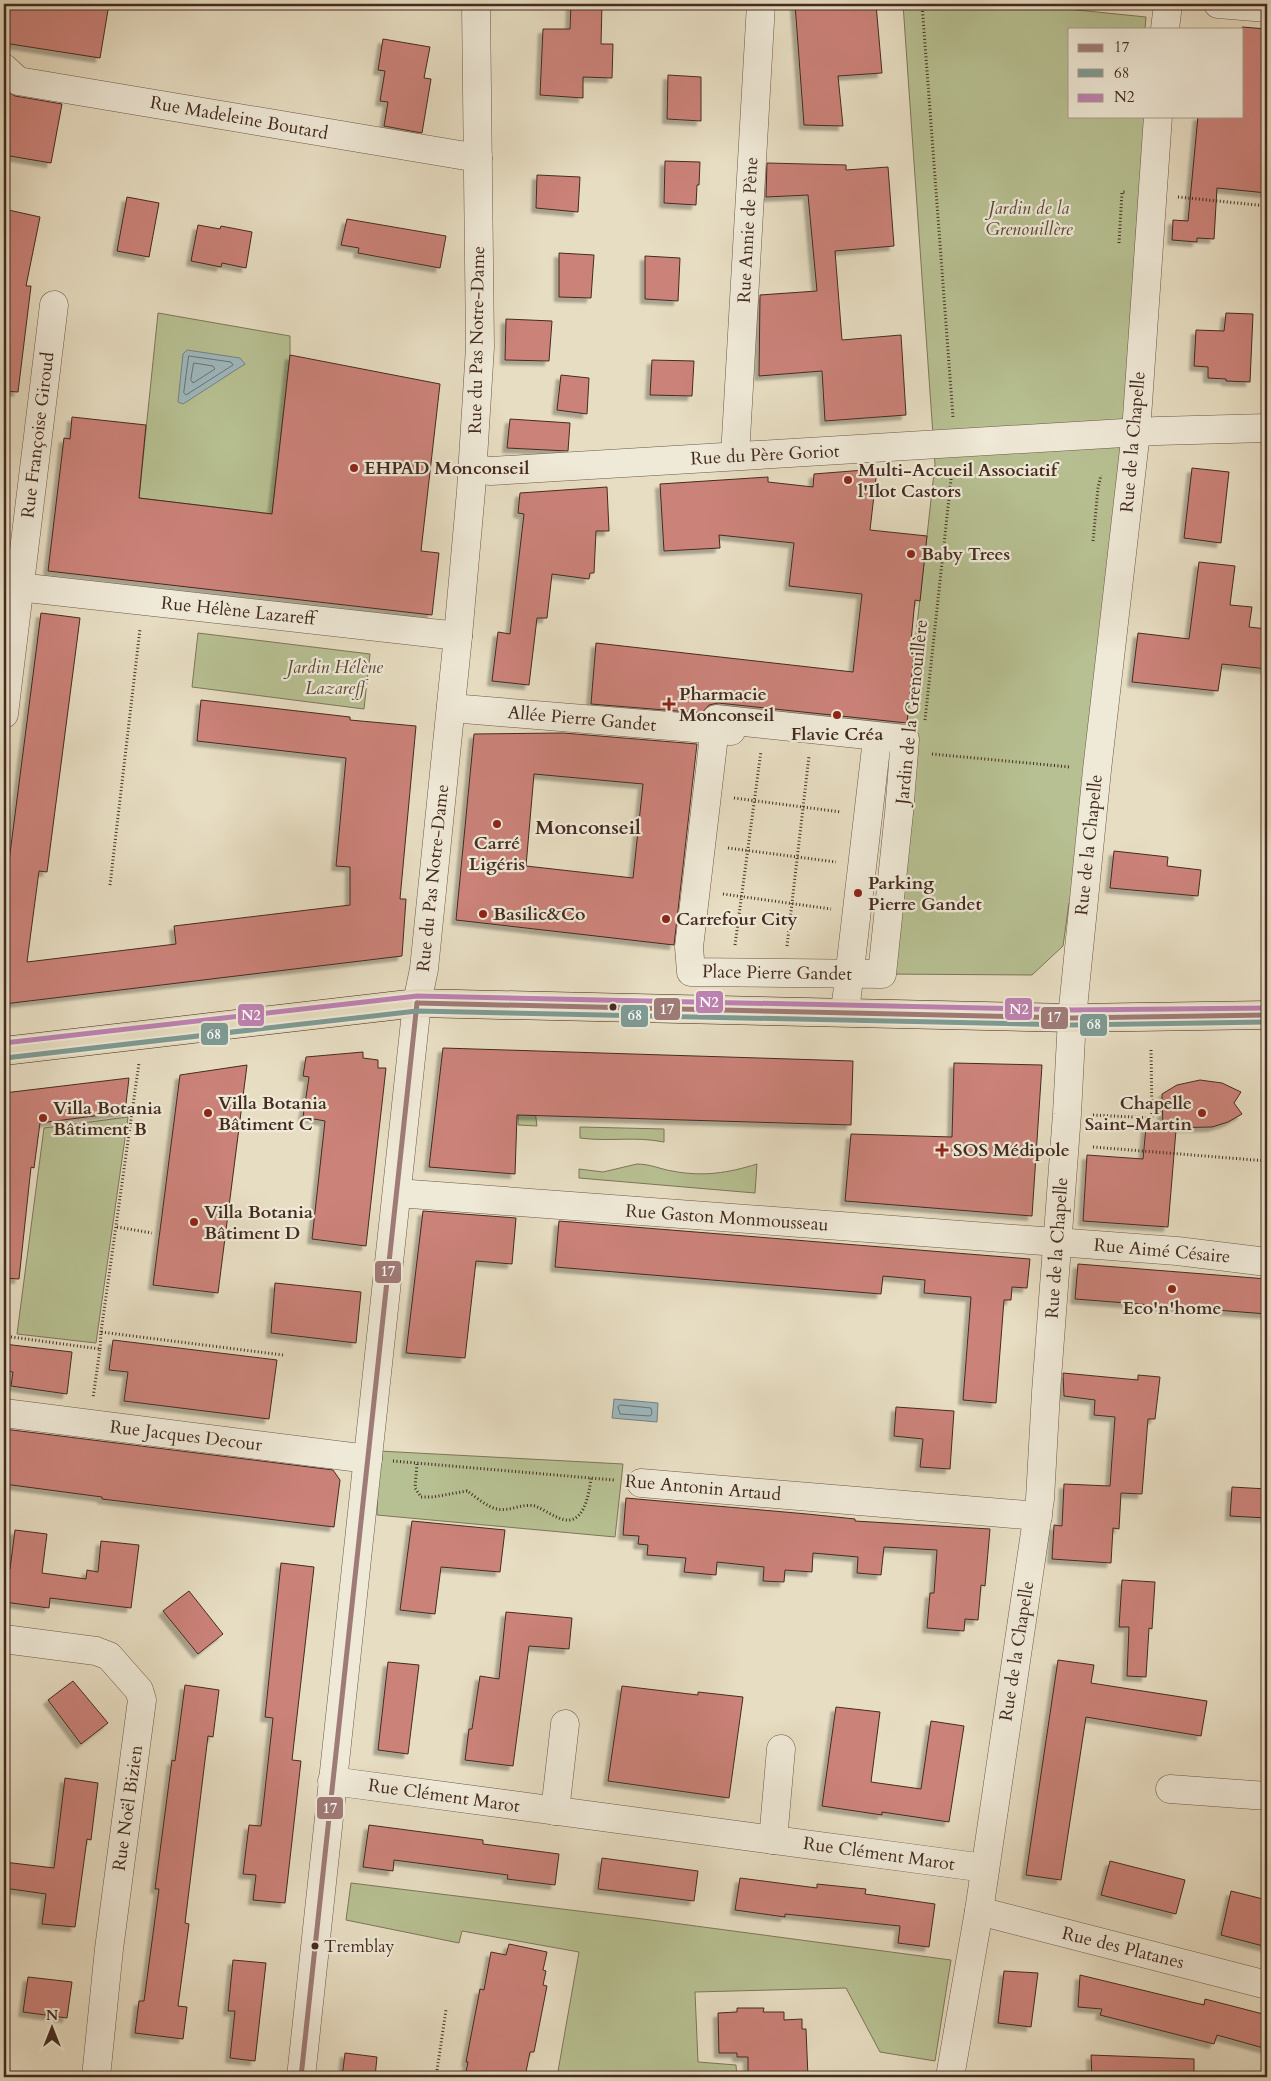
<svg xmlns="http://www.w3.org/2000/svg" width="1271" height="2081" viewBox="0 0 1271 2081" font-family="Cardo,serif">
	<defs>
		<filter id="shadow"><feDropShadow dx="-4.5" dy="4.5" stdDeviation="1" flood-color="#0004"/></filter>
	</defs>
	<rect width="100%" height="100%" fill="#e7ddc2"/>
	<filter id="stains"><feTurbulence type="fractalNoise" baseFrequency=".004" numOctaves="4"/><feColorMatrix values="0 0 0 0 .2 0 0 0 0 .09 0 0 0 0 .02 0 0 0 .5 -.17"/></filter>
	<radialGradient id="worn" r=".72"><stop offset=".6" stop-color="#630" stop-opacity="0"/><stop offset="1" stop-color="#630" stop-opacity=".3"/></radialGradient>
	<!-- green -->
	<g fill="#b7c092" stroke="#7e7659">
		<path d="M903 4H1018L1146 17 1145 28 1147 29H1070V116H1148L1121 474 1073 902 1069 903 1063 946 1032 975 882 974 915 643 935 464Z"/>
		<path d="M158 313 290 336V355L272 514 139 498Z"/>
		<path d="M198 633 370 654 364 709 192 687Z"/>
		<path d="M520 1051H527L537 1126 518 1125Z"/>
		<path d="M128 1117 96 1343 17 1334 44 1128Z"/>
		<path d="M580 1127 664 1129V1142C634 1136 610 1142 580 1138Z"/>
		<path d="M637 1164C650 1164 660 1169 672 1171 703 1177 728 1173 757 1164L755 1193 579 1178V1169L603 1172Z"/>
		<path d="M379 1451 623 1464 615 1537 377 1515Z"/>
		<path d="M351 1883 643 1919 951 1960 935 2061 880 2052 846 1988 695 1992 698 2062 736 2065 737 2077H557L579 1952 462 1931 459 1943 346 1920Z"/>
	</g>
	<!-- water -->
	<g fill="#9db8be" stroke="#79807f">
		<path d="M187 350 240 358 245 364 183 404 178 402 183 354Z"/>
		<path d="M614 1399 658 1403 657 1422 612 1418Z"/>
	</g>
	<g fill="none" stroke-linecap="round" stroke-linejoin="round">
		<!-- shore -->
		<g stroke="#70726f" stroke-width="1">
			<path d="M189 356 231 362 233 365 186 395 184 393Z"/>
			<path d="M194 363 213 366 215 369 193 383 191 380Z"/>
			<path d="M621 1405 651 1408 652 1414 650 1416 620 1414 618 1407Z"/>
		</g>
	</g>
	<!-- building -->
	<g fill="#cb8279" stroke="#442b20" fill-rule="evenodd" filter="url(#shadow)">
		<path d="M4 4H109L100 58 4 43Z"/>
		<path d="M571 4H602L601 44H613L612 78 583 77V98L540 95 543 29H570Z"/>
		<path d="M795 4H876L882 73 838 76 843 126 804 125Z"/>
		<path d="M1242 27 1267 29V193L1217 188 1214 239 1197 238V242L1172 240 1173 220 1188 221 1198 116H1242Z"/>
		<path d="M383 39 430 47 424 78 431 79 422 133 384 126 388 102 380 101 385 71 378 70Z"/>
		<path d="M668 75 701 77V121L667 119Z"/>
		<path d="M4 89 15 96 62 104 51 163 4 155Z"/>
		<path d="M665 161 700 162 699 185H697L696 205 664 203Z"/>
		<path d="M767 163 846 165V170L888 167 894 246 835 251 842 340 901 335 906 415 825 421 822 371 759 376 760 295 817 291 808 195 766 197Z"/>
		<path d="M537 175 580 177 578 212 536 208Z"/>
		<path d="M127 197 159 203 149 257 117 251Z"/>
		<path d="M4 209 40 217 26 286H31L18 392 4 391Z"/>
		<path d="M347 219 446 236 440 268 358 253 359 248 341 245Z"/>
		<path d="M198 225 220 229 221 226 252 232 246 268 222 263 221 267 191 261Z"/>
		<path d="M559 253 594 255 591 298 559 297Z"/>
		<path d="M645 256 680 258 678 301 645 299Z"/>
		<path d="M1226 313 1253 314 1250 382 1226 381V379L1208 378V367L1194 366 1196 330 1224 331Z"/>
		<path d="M506 319 552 321 549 361 505 360Z"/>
		<path d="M290 355 440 384 421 551 439 553 432 615 48 571 64 438 70 439 72 417 146 425 139 498 272 514Z"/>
		<path d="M652 360 694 361 692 396 650 395Z"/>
		<path d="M561 375 589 378 587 414 557 410Z"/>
		<path d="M510 419 570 423 568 451 507 448Z"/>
		<path d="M1192 468 1229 472 1221 543 1184 538Z"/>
		<path d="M877 469 870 530 927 536 920 601 915 600 911 641 915 643 907 723 718 703 709 705 702 713 591 704 596 643 853 672 862 594 789 586 794 543 719 535 720 548 664 551 660 484 768 477V482L813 487 814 474Z"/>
		<path d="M607 487 609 531H596L594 573H590L589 579 552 574 547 618H537L529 685 492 681 498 632 510 634 524 514 518 513 520 493Z"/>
		<path d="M1199 562 1235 566 1230 605 1252 607 1249 627 1267 629V669L1222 664 1218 691 1132 682 1138 633 1189 639Z"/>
		<path d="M41 613 80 618 47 872 39 871 27 962 176 944 174 926 350 905V867L336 866 346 758 197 741 201 700 350 717V720L416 726 400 899H406L402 956 4 1004V900Z"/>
		<path d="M563 733 697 744 674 945 456 920 474 734ZM534 774 643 784 633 878 526 866Z"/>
		<path d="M1114 851 1168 857 1167 866 1201 870 1198 896 1110 888Z"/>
		<path d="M443 1048 853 1061 851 1125 517 1115 515 1174 429 1167Z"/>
		<path d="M363 1052V1058L378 1060V1068H386L366 1246 312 1239 325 1121 303 1117 309 1077 303 1076 306 1057Z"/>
		<path d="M954 1063 1042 1065 1032 1216 845 1201 851 1134 952 1137Z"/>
		<path d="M247 1065 218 1293 153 1285 180 1075Z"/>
		<path d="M129 1078 125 1112 40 1123 34 1168 31 1167 19 1279 4 1278V1093Z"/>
		<path d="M1200 1080 1222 1083 1241 1092 1234 1103 1242 1114 1228 1122 1212 1127 1163 1128 1162 1094 1177 1085Z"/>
		<path d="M1146 1127 1176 1130 1168 1227 1083 1221 1087 1155 1143 1159Z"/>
		<path d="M423 1211 516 1218 512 1264 476 1261 465 1358 406 1353Z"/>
		<path d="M559 1221 1030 1259 1027 1288 1012 1287 1011 1300H1004L996 1403 963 1400 971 1297 924 1293 925 1280 883 1276 881 1294 555 1267Z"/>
		<path d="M1078 1264 1267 1279V1314L1075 1299Z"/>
		<path d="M275 1283 361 1292 356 1343 271 1333Z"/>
		<path d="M113 1340 277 1360 269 1419 124 1401 128 1372 109 1370Z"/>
		<path d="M4 1344 72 1352 67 1394 11 1386 13 1372 4 1371Z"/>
		<path d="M1063 1373 1138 1380V1375L1160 1377 1155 1419H1148L1142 1494 1121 1493 1119 1529 1113 1528 1111 1563 1052 1559 1054 1525 1062 1526 1064 1484 1110 1486 1115 1417 1094 1415 1095 1400 1064 1396Z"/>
		<path d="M896 1407 954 1411 950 1469 920 1467 923 1439 894 1436Z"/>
		<path d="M4 1429 333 1470 340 1480 334 1527 102 1499V1497L4 1484Z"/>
		<path d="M1232 1487 1267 1489V1518L1230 1516Z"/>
		<path d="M626 1498 807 1514 855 1519V1521L990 1529 985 1586 981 1585 978 1620 965 1619 964 1631 927 1628 930 1593H934L937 1550 884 1547 881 1575 857 1573 858 1557 813 1553 812 1572 785 1570 784 1582 763 1581 764 1567 717 1562 716 1575 684 1572 686 1558 647 1555 648 1545 638 1544 639 1536 623 1535Z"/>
		<path d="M412 1521 505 1530 500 1572 441 1567 435 1614 400 1610Z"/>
		<path d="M15 1530 47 1534 42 1573 86 1579 87 1570 98 1572 101 1541 139 1545 131 1608 50 1598 49 1608 4 1602V1568L10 1569Z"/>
		<path d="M281 1563 314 1567 292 1760 301 1761 285 1903 253 1900 256 1875 243 1874 249 1825 261 1826 273 1718 265 1717Z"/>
		<path d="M1122 1580 1155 1582 1152 1629 1149 1628 1146 1677 1127 1676 1129 1627H1119Z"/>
		<path d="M189 1591 223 1634 198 1654 163 1611Z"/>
		<path d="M506 1612 572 1618 569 1649 529 1646 513 1766 465 1760 469 1729H472L480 1676 499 1679Z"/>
		<path d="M1058 1660 1094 1665 1091 1683 1207 1701 1201 1736 1086 1717 1061 1880 1026 1875Z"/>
		<path d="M388 1662 419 1665 408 1754 378 1750Z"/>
		<path d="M73 1681 108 1723 81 1744 48 1700Z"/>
		<path d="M185 1685 219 1690 213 1737 208 1736 185 1923 189 1924 178 2006 187 2007 183 2039 135 2033 139 2001H144L159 1889H155L172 1760 175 1761Z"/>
		<path d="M622 1686 698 1695V1692L743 1697 729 1798 608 1781Z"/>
		<path d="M836 1707 880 1712 871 1782 921 1789 931 1721 964 1726 949 1822 882 1812V1815L822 1806Z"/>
		<path d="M65 1778 98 1783 91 1840 87 1839 75 1927 42 1924 46 1894 4 1888V1862L54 1868Z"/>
		<path d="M369 1825 483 1840V1844L559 1854 555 1885 507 1879 508 1875 394 1860 393 1871 363 1867Z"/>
		<path d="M602 1858 698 1871 694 1901 598 1889Z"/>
		<path d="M1110 1861 1185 1880 1176 1914 1101 1895Z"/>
		<path d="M740 1878 817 1888V1884L866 1889 865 1894 935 1904 929 1947 898 1943 900 1926 785 1914V1917L735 1910Z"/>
		<path d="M1231 1891 1267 1900V1947L1221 1935Z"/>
		<path d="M509 1944 547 1952 543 1970 546 1971 543 1985 547 1986 534 2052H530L525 2077H465L468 2062H466L480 1989 484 1990 491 1952 506 1955Z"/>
		<path d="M233 1960 266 1963 255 2061 230 2058 235 2011H228Z"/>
		<path d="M1004 1971 1038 1973 1031 2027 998 2023Z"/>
		<path d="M1080 1975 1204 2005 1205 1999 1267 2015V2049L1217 2035 1214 2044 1100 2015 1102 2009 1078 2007Z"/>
		<path d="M28 1977 72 1982 67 2018 23 2012Z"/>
		<path d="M737 2008H764L763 2012H784V2020L802 2019V2029H806L808 2077H748V2057H737V2053H719L718 2013 737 2012Z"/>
		<path d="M345 2053 377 2057 375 2077H342Z"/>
		<path d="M1091 2055 1194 2059V2077H1092Z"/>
	</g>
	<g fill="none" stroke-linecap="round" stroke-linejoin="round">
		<defs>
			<g id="minor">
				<path d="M1218 4 1267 8"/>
				<path d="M1165 29 1168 4"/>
				<path d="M4 68 18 81 478 158"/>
				<path d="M735 456 761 4"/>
				<path d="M473 469 491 471 1157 431 1267 428"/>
				<path d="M18 587 458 636"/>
				<path d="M451 708 731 731"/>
				<path d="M4 714 54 305"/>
				<path d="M716 719 905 739 899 813 882 974 691 972 689 947Z"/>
				<path d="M845 1012 876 748"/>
				<path d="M397 1193 1177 1251 1267 1262"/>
				<path d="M4 1413 368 1459"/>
				<path d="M641 1483 1038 1516"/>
				<path d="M4 1639 96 1651 109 1656 139 1690 142 1700 109 1949 96 2077"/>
				<path d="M332 1781 985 1868"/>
				<path d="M1170 1789 1267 1796"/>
				<path d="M555 1811 565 1724"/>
				<path d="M773 1840 781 1749"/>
				<path d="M979 1911 1267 1985"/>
				<path d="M301 2077 417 1003 424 969 458 636 471 491 480 347 476 4"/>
				<path d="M950 2077 979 1911 1040 1499 1046 1392 1067 1114 1072 1018 1097 770 1136 432 1158 116"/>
			</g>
			<path id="major" d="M4 1051 417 1003 1072 1018 1267 1015"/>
		</defs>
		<!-- minor casing -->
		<use href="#minor" stroke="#6d5848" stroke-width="29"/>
		<!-- major casing -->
		<use href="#major" stroke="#442b20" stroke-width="29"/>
		<!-- path -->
		<g stroke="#442b20" stroke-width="3" stroke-dasharray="1 2.5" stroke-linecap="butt">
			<path d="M922 4 953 417"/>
			<path d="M1178 197 1267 206"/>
			<path d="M1119 243 1122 192H1125"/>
			<path d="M1093 541 1098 488 1101 475"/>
			<path d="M925 720 952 470"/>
			<path d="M932 754 1070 767"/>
			<path d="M734 798 841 812"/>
			<path d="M728 848 836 862"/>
			<path d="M110 885 140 629"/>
			<path d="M723 894 831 909"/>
			<path d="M735 945 761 751"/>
			<path d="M787 946 809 756"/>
			<path d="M1093 1115 1152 1118 1151 1048"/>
			<path d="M1093 1147 1267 1161"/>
			<path d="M117 1227 152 1233"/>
			<path d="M101 1332 139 1063"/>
			<path d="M4 1336 100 1349 93 1398"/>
			<path d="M100 1349 101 1332 283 1355"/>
			<path d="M393 1461 614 1480"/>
			<path d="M417 1464 415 1488 421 1497H433L467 1491C476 1497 487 1507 497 1509 509 1512 522 1503 535 1506 543 1509 551 1515 559 1518 584 1529 589 1494 591 1478"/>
			<path d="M436 2077 446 2010"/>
		</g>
		<!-- minor -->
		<use href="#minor" stroke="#efe9d7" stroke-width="28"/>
		<!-- major -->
		<use href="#major" stroke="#e7ddc2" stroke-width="28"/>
		<defs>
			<g id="bus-1">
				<path d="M417 1003 1072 1018 1267 1015"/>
				<path d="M301 2077 417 1003"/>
			</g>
			<path id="bus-2" d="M5 1058 417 1011 1072 1025 1267 1022"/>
			<path id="bus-3" d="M4 1043 417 996 1072 1010 1267 1008"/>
		</defs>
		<!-- bus-1 casing -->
		<use href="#bus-1" stroke="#efe9d7" stroke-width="9"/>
		<!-- bus-2 casing -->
		<use href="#bus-2" stroke="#efe9d7" stroke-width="9"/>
		<!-- bus-3 casing -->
		<use href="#bus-3" stroke="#efe9d7" stroke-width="9"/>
		<!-- bus-1 -->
		<use href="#bus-1" stroke="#9f7b77" stroke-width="5"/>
		<!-- bus-2 -->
		<use href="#bus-2" stroke="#7e9b94" stroke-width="5"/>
		<!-- bus-3 -->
		<use href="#bus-3" stroke="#bd82b2" stroke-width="5"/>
	</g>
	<!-- markers -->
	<g fill="#8f2418" stroke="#efe9d7" stroke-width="2">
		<circle cx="354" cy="468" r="5"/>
		<circle cx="848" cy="480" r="5"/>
		<circle cx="911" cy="554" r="5"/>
		<path d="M666.5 696.5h5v5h5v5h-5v5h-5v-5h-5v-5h5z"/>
		<circle cx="837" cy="715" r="5"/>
		<circle cx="497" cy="824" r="5"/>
		<circle cx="858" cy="893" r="5"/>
		<circle cx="483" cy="914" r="5"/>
		<circle cx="666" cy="919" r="5"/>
		<circle cx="208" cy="1113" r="5"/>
		<circle cx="1202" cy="1113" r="5"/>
		<circle cx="43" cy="1118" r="5"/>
		<path d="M939.5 1142.5h5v5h5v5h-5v5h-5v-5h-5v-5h5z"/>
		<circle cx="194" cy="1222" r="5"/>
		<circle cx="1172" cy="1289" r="5"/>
	</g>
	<g fill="#442b20" stroke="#efe9d7" stroke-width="2">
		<circle cx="613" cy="1007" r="4.5"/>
		<circle cx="315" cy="1946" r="4.5"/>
	</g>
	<g text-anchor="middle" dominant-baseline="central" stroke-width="4.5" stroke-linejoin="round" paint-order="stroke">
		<!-- bus labels -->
		<g font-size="17" fill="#442b20" stroke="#efe9d7" text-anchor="start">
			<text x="324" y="1946">Tremblay</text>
		</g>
		<!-- street labels -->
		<g font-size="18" fill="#442b20" stroke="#efe9d7">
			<text transform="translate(239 118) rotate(10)">Rue Madeleine Boutard</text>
			<text transform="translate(748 230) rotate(-87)">Rue Annie de Pène</text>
			<text transform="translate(477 340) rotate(-89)">Rue du Pas Notre-Dame</text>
			<text transform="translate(38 435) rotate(-83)">Rue Françoise Giroud</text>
			<text transform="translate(1133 442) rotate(-85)">Rue de la Chapelle</text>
			<text transform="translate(765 455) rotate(-3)">Rue du Père Goriot</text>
			<text transform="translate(238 611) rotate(6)">Rue Hélène Lazareff</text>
			<text transform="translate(912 712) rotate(-84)">Jardin de la Grenouillère</text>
			<text transform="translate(582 719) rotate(5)">Allée Pierre Gandet</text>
			<text transform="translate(1089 845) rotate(-84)">Rue de la Chapelle</text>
			<text transform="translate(433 878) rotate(-84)">Rue du Pas Notre-Dame</text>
			<text transform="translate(777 973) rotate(1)">Place Pierre Gandet</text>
			<text transform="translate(727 1218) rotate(4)">Rue Gaston Monmousseau</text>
			<text transform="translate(1057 1248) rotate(-86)">Rue de la Chapelle</text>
			<text transform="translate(1162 1251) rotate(5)">Rue Aimé Césaire</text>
			<text transform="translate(186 1436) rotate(7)">Rue Jacques Decour</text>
			<text transform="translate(703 1488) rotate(5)">Rue Antonin Artaud</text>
			<text transform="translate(1017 1651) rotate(-81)">Rue de la Chapelle</text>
			<text transform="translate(444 1796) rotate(8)">Rue Clément Marot</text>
			<text transform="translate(128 1808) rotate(-82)">Rue Noël Bizien</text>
			<text transform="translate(879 1854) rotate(8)">Rue Clément Marot</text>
			<text transform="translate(1123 1948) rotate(14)">Rue des Platanes</text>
		</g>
		<!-- park labels -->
		<g font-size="18" font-style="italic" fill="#5b4937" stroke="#efe9d7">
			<text x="1029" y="208">Jardin de la<tspan x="1029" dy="21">Grenouillère</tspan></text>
			<text x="335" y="667">Jardin Hélène<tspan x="335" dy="21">Lazareff</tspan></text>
		</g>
		<!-- poi labels -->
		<g font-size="18" font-weight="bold" fill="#442b20" stroke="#efe9d7" text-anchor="start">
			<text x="364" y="468">EHPAD Monconseil</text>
			<text x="858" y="470">Multi-Accueil Associatif<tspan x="858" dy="21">l'Ilot Castors</tspan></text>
			<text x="921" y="554">Baby Trees</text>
			<text x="679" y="694">Pharmacie<tspan x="679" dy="21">Monconseil</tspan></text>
			<text x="837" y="734" text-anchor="middle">Flavie Créa</text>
			<text x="497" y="843" text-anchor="middle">Carré<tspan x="497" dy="21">Ligéris</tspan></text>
			<text x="868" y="883">Parking<tspan x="868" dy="21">Pierre Gandet</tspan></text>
			<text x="493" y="914">Basilic&amp;Co</text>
			<text x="676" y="919">Carrefour City</text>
			<text x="218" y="1103">Villa Botania<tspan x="218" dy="21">Bâtiment C</tspan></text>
			<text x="1192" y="1103" text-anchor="end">Chapelle<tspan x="1192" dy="21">Saint-Martin</tspan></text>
			<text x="53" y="1108">Villa Botania<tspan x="53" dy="21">Bâtiment B</tspan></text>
			<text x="953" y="1150">SOS Médipole</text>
			<text x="204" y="1212">Villa Botania<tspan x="204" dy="21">Bâtiment D</tspan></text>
			<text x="1172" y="1308" text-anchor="middle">Eco'n'home</text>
		</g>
		<!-- quarter labels -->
		<g font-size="20" font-weight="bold" fill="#442b20" stroke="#efe9d7">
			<text x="588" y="827">Monconseil</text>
		</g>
	</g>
	<g stroke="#efe9d7" stroke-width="2">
		<rect x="695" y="990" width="29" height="24" rx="5" fill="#bd82b2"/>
		<rect x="653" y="997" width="28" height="24" rx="5" fill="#9f7b77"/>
		<rect x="1004" y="997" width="29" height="24" rx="5" fill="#bd82b2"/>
		<rect x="237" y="1003" width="28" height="24" rx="5" fill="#bd82b2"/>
		<rect x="620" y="1004" width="29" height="24" rx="5" fill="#7e9b94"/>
		<rect x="1040" y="1006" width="29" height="24" rx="5" fill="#9f7b77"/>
		<rect x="1079" y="1013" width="29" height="24" rx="5" fill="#7e9b94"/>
		<rect x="200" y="1022" width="29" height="24" rx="5" fill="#7e9b94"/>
		<rect x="374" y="1260" width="28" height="24" rx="5" fill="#9f7b77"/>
		<rect x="316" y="1796" width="28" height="24" rx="5" fill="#9f7b77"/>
	</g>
	<g font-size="14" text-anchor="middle" font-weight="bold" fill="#fff">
		<text x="709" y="1007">N2</text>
		<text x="667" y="1014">17</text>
		<text x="1019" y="1014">N2</text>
		<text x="251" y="1020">N2</text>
		<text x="635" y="1020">68</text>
		<text x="1054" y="1022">17</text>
		<text x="1094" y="1029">68</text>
		<text x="214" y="1039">68</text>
		<text x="388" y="1276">17</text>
		<text x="330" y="1813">17</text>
	</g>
	<!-- margin -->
	<rect width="1271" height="2081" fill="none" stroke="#e7ddc2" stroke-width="20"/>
	<rect x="5" y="5" width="1261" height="2071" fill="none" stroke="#442b20" stroke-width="2.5"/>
	<rect x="10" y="10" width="1251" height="2061" fill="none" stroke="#442b20"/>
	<!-- legend -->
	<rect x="1068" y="28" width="175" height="90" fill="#efe9d7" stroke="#ab9d8e"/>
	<rect x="1078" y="44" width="25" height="8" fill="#9f7b77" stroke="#ab9d8e"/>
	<text x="1114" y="52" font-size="15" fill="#442b20">17</text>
	<rect x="1078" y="69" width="25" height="8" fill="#7e9b94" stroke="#ab9d8e"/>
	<text x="1114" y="78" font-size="15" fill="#442b20">68</text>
	<rect x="1078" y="94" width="25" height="8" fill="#bd82b2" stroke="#ab9d8e"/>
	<text x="1114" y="102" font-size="15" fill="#442b20">N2</text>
	<!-- north arrow -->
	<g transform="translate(52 2028)" stroke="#efe9d7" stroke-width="4" paint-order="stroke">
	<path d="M0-4L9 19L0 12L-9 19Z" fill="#442b20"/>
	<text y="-8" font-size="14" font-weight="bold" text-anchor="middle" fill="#442b20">N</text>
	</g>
	<rect width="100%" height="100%" filter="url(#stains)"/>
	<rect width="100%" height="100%" fill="url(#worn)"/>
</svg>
